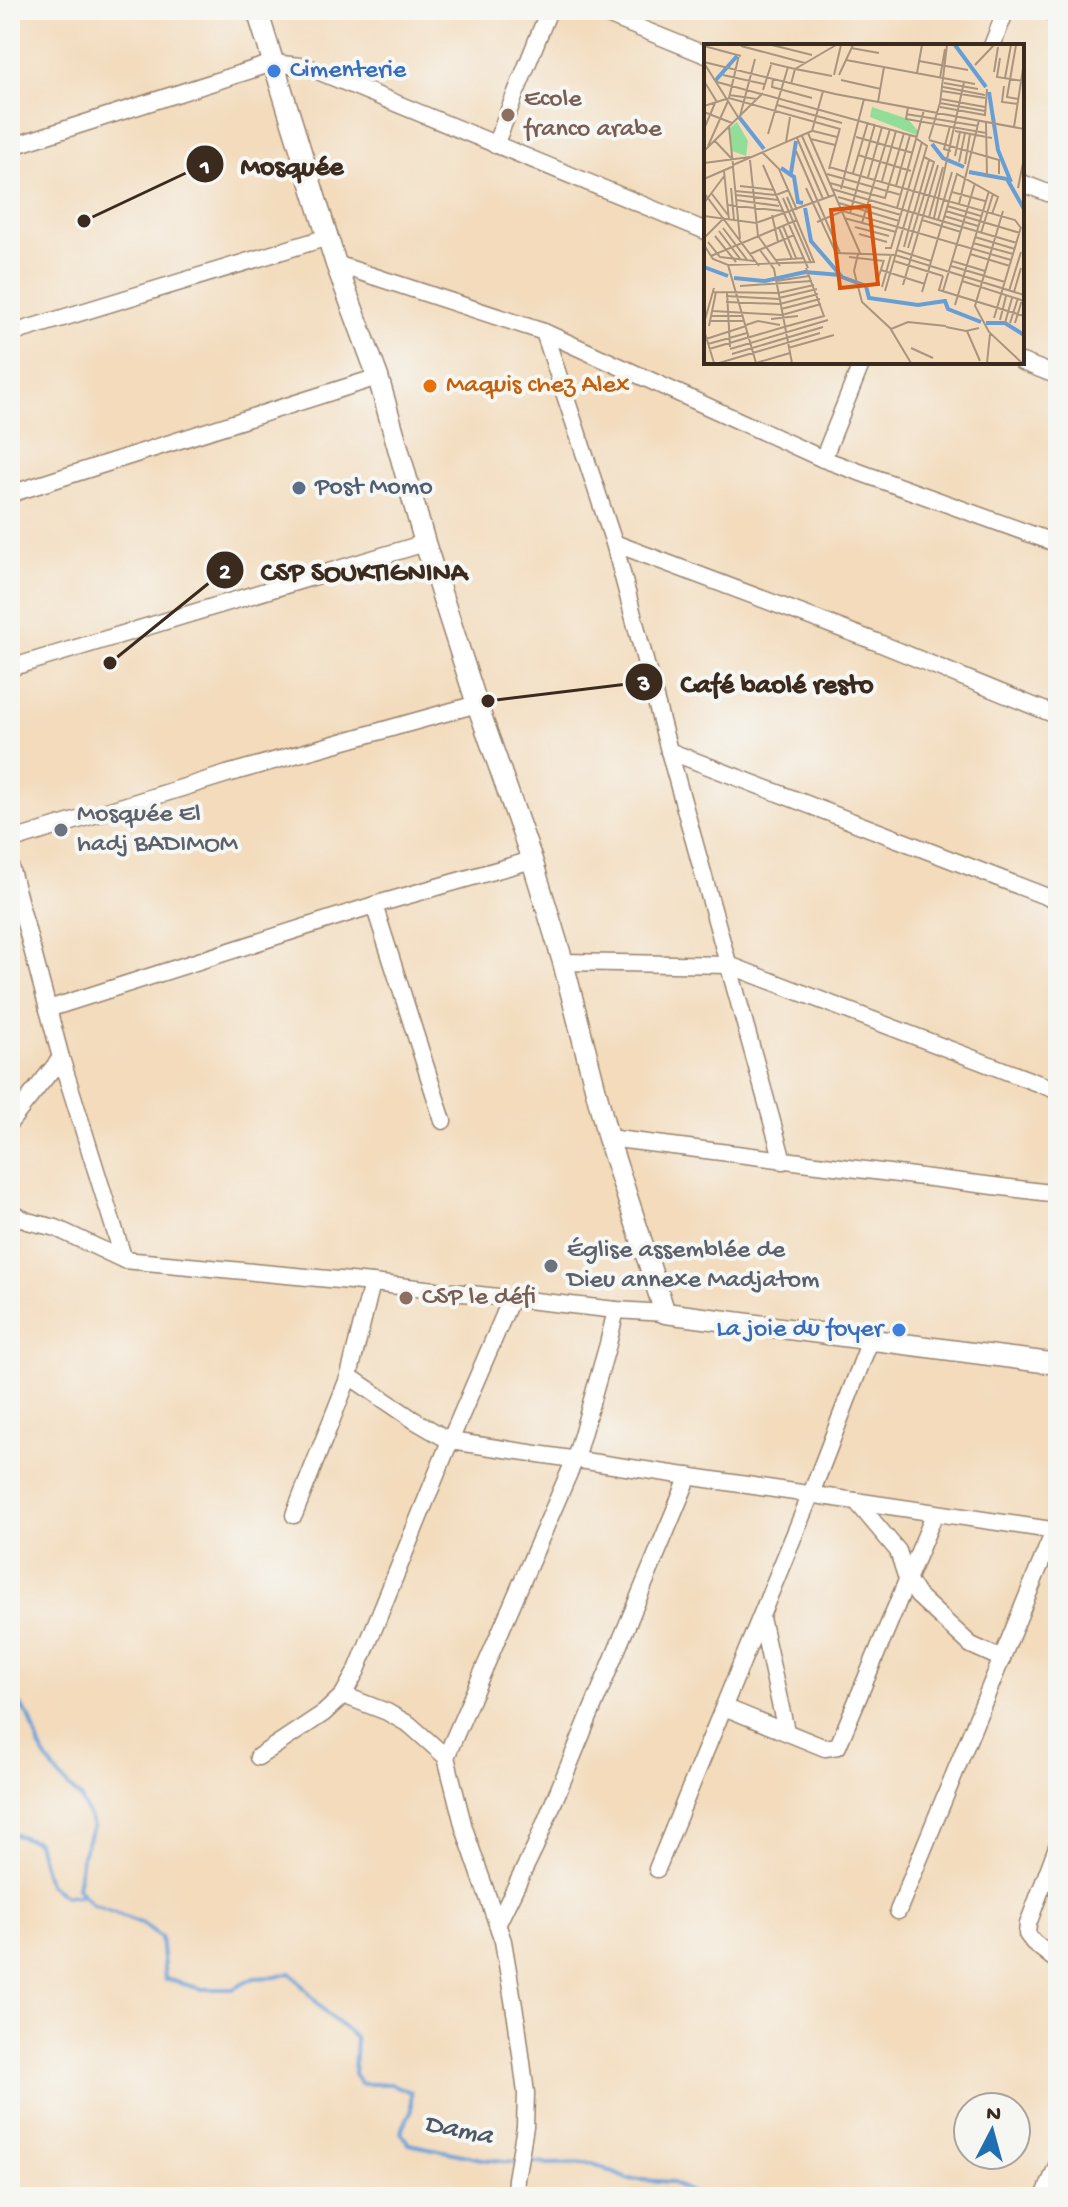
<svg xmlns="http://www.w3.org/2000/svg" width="1068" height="2207" viewBox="0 0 1068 2207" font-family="'Gochi Hand',sans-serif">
	<rect width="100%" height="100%" fill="#f6f6f2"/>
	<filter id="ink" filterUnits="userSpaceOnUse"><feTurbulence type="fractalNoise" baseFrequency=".0125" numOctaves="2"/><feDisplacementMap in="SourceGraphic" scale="16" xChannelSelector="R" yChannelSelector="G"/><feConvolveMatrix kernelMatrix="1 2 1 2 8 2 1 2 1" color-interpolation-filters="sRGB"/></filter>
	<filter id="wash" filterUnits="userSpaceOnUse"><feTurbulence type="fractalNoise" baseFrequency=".006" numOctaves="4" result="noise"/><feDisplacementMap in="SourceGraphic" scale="32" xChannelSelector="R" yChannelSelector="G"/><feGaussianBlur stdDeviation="1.8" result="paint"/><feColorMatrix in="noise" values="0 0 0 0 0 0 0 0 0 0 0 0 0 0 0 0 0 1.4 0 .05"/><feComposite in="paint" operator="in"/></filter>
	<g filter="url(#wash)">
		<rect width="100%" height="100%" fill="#f3dbbc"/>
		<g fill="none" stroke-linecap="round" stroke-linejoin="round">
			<!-- stream -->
			<g stroke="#679ed5" stroke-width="4">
				<path d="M10 1696 16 1699 30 1718 40 1748 59 1777 81 1799 93 1826 82 1856 77 1888 92 1904 141 1923 161 1937 165 1979 202 1989H233L254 1978 276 1977 291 1973 326 2013 356 2038 354 2074 361 2084H391L411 2092V2111L401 2132 409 2144 482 2159 515 2162"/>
				<path d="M10 1833 37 1842 48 1884 65 1896 83 1895"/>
				<path d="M524 2162 549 2164 592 2163 627 2179 671 2182 701 2197"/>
			</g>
		</g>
	</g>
	<g filter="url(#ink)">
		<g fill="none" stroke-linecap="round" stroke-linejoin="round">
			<defs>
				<g id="minor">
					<path d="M595 10 706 55"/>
					<path d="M1045 10 1058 15"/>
					<path d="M992 46 1006 10"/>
					<path d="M495 145 549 10"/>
					<path d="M10 147 273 63 308 67 706 231"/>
					<path d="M1022 183 1058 197"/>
					<path d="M336 264 544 332 823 459 1058 544"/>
					<path d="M544 332 614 543 669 751 783 1161"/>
					<path d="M10 334 328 237"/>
					<path d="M1022 362 1058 376"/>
					<path d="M823 459 862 362"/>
					<path d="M10 494 378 377"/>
					<path d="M614 543 874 641 1058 716"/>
					<path d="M10 668 425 543"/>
					<path d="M669 751 1058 901"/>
					<path d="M10 841 227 774 477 704"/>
					<path d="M10 866 61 1058 124 1260"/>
					<path d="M374 905 443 1121"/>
					<path d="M563 962 729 965 1058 1091"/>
					<path d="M48 1009 374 905 532 860"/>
					<path d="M10 1122 61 1058"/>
					<path d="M608 1138 1058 1194"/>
					<path d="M10 1212 27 1221 56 1228 124 1260 372 1283 616 1310 665 1313"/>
					<path d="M349 1376 414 1420 450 1441 1058 1531"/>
					<path d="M856 1501 898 1551 907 1579 918 1596 971 1645 1002 1659"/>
					<path d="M294 1515 349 1376 372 1283"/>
					<path d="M761 1618 786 1731"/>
					<path d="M343 1695 387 1712 410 1725 446 1757 464 1828 503 1941 517 2024 526 2093 525 2127 516 2179 515 2197"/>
					<path d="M724 1707 825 1748 838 1746 935 1513"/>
					<path d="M258 1757 324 1713 343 1695 357 1670 450 1441 511 1299"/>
					<path d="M446 1757 575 1459 608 1344 616 1310"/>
					<path d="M1058 1844 1028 1924 1027 1934 1033 1942 1058 1962"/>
					<path d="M657 1869 811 1494 871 1338"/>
					<path d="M898 1911 1054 1531"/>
					<path d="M498 1923 535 1847 689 1476"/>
					<path d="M1044 2197 1058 2163"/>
				</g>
				<path id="tertiary" d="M257 10 336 264 378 377 425 543 477 704 532 860 563 962 608 1138 665 1313 1058 1364"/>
			</defs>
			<!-- minor casing -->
			<use href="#minor" stroke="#97826d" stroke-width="19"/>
			<!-- tertiary casing -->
			<use href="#tertiary" stroke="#97826d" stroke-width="23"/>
			<!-- minor -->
			<use href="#minor" stroke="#fff" stroke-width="16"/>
			<!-- tertiary -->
			<use href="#tertiary" stroke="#fff" stroke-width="20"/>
		</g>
	</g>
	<!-- markers -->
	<g fill="#3f7fe0" stroke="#f6f6f2" stroke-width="3">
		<circle cx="274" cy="71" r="8"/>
		<circle cx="899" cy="1330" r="8"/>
	</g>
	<g fill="#8d6e63" stroke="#f6f6f2" stroke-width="3">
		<circle cx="508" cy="115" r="8"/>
		<circle cx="406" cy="1298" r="8"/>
	</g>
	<circle fill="#e8710a" stroke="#f6f6f2" stroke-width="3" cx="430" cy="386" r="8"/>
	<circle fill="#5c6f8a" stroke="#f6f6f2" stroke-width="3" cx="299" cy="488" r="8"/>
	<g fill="#6b7280" stroke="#f6f6f2" stroke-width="3">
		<circle cx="61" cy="830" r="8"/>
		<circle cx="551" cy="1266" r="8"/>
	</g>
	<g text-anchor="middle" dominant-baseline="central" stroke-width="8" stroke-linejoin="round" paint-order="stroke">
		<!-- shop labels -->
		<g font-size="26" fill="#366cbe" stroke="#f6f6f2" text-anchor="start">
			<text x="290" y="71">Cimenterie</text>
			<text x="883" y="1330" text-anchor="end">La joie du foyer</text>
		</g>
		<!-- education labels -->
		<g font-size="26" fill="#785e54" stroke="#f6f6f2" text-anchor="start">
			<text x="524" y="100">Ecole<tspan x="524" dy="30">franco arabe</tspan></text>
			<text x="422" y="1298">CSP le défi</text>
		</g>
		<!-- food labels -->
		<g font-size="26" fill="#c56008" stroke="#f6f6f2" text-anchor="start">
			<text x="446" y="386">Maquis chez Alex</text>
		</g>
		<!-- service labels -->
		<g font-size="26" fill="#4e5e75" stroke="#f6f6f2" text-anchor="start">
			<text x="315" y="488">Post Momo</text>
		</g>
		<!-- worship labels -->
		<g font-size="26" fill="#5b616d" stroke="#f6f6f2" text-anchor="start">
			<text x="77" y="815">Mosquée El<tspan x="77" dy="30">hadj BADIMOM</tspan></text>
			<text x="567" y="1251">Église assemblée de<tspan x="567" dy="30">Dieu annexe Madjatom</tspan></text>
		</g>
		<!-- water labels -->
		<g font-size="28" font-style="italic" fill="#4d5867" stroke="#f6f6f2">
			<text transform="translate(458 2131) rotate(11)">Dama</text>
		</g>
	</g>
	<!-- overview -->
	<g transform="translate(704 44)">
		<rect width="320" height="320" fill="#f3dbbc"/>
		<path d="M168 63 204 75 214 87 212 91 166 73ZM33 78 44 97 42 112 28 107 26 84Z" fill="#92dd99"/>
		<path fill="none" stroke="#679ed5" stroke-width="4" d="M251 1 282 43M11 37 33 12M285 48 294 106 307 138M35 73 60 105M228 100 239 114 260 123M77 124 90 133 94 158 99 159M265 128 303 135 320 165M87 129 92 97M101 164 107 197 138 233 162 242 165 254 214 261 241 257 244 265 277 278M0 223 24 232M30 234 61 237 101 228 136 231M282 279H301L320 291"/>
		<path fill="none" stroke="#a9947d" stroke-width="2" d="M68 1 108 11M312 1 303 53 314 55M0 2 37 12M37 2 101 19M147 4 175 9M296 14 293 33 319 37M142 16 271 40M215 17 264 26M0 18 131 50 320 85M0 19 34 73M66 19 91 25 132 1M271 21 290 1M290 28 294 3M213 29 218 1M19 31 60 40M130 31 137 1M135 31 149 1M236 34 241 5M301 34 307 1M69 35 68 43 108 54M137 36 177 45M0 37 13 58M13 38 57 50M240 39 274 45M87 40 91 25 128 32M300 42 298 58 314 60M239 43 281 51M59 46 67 21M238 47 281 54M58 50 213 93M25 51 53 55M25 54 35 11M237 55 281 63M174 58 180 23M236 59 281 67M73 61 138 79M0 62 25 54 136 85M204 63 202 75 282 89M236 63 281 71 283 45M0 68 28 79M202 70 274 82M36 72 51 15M282 79 283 131M246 82 240 105 247 107M25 83 29 121 108 87 119 47M310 83 320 18M0 85 11 59M109 87 133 93M251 87 288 94M104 89 156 209M64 90 84 23M98 92 125 153M152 93 209 109M93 94 119 155M107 95 131 101M225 95 236 59 243 1M225 96 295 116V130M11 97 28 115M82 98 86 73M4 102 24 57M0 107 59 49M92 107 136 209M59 109 75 125 93 166M154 111 207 127M251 112 256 88M46 116 54 192 76 222M255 118 261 89M0 119 46 113M261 120 266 90M59 121 104 224M29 123 36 195M125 123 311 176 317 184M125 125 136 84M20 127 25 176M149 129 164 78M123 130 197 151M164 133 178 83M0 135 30 122M178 137 192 87M126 139 181 154 200 89M36 142 70 146M192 142 206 91M27 144 30 176M102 144 132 209 191 211 320 251M314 144 320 114M128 145 313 199M137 145 160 55M31 147 72 151 85 146M248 148 281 157M0 149 55 222M8 150 24 171M32 151 74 156M134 153 197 171M79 154 107 219M32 156 75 162M0 159 21 131M135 159 195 177M255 160 275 76M24 161 79 167M243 162 277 172M193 164 220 66M242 167 316 189M299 167 271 262 285 288 318 319M146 169 171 80M210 169 225 116M68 171 74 198M0 172 52 179 130 151M240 172 274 182M225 173 239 123M140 174 192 188M230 174 260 38M218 176 257 188M234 176 248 128M113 178 139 167 307 216M158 179 186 85M79 182 92 214M151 183 185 192M19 184 44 217M75 184 88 215M15 187 37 216M277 189 289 150M155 190 183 198M11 192 32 218M271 193 311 205M0 194 19 175M4 198 16 213 51 217M269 199 309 210M0 201 9 215 24 221 110 218 83 153M200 203 209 169M181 204H187L218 98M204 204 230 118 220 113M56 206 70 225 88 319M193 206 227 217M46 210 90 191M154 210 150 227 158 258 186 284 207 319M266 210 306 222M7 212 93 176M145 213 180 217M72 216 100 214M190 217 239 232M248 217 281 227M24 221 52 319 86 309M247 222 301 238M177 226 221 240M239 232 235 246 320 272M72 237 105 232M258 237 320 257M172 241 180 216M199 241 234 121M36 242 108 237M178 243 187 211M181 247 223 102 213 95M239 247 271 139M305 247 317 208M9 248 74 249 110 241M23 248 26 303M218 248 253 130 294 153 288 170M310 248 317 224M22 252 75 255M75 254 113 245M22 258 76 260 114 250M251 261 285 147M77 265 116 255M9 267 78 271 117 260M8 272H38M290 274 317 183M67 275 94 272M296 276 302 252M7 277H40M0 279 10 244M301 279 308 254M306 279 314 254M311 279 318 256M42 281 54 277 76 281M5 282 12 248M80 283 120 272 102 224M242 283 262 287 275 284M187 285 204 278 242 282M0 286 10 319M263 287 276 317M2 295 42 282M4 300 43 289M84 304 130 291M207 304 229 314M5 305 80 283M26 305 124 276M28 310 119 283M15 319 116 289M283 319 286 290"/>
		<path fill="#d7540e" fill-opacity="0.15" stroke="#d7540e" stroke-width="4" d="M165 162 174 240 136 244 127 166Z"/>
		<rect width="320" height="320" fill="none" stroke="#3b2a1e" stroke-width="4"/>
	</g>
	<!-- callouts -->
	<path fill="none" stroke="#3b2a1e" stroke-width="3" d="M84 221L205 164M110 663L225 570M488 701L644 682"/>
	<g fill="#3b2a1e" stroke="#f6f6f2" stroke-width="3">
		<circle cx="84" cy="221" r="8"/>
		<circle cx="110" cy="663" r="8"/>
		<circle cx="488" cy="701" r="8"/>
		<circle cx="205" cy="164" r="20"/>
		<circle cx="225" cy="570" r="20"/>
		<circle cx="644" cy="682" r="20"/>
	</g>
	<g font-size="24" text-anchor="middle" font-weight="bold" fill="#fff">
		<text x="205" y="173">1</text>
		<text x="225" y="578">2</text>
		<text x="644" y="690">3</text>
	</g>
	<g font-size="28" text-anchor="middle" font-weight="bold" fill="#3b2a1e" stroke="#f6f6f2" stroke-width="8" stroke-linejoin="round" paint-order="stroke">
		<text x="292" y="174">Mosquée</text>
		<text x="364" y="580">CSP SOUKTIGNINA</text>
		<text x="777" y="692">Café baolé resto</text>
	</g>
	<!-- margin -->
	<rect width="1068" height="2207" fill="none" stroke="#f6f6f2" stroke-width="40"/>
	<!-- north arrow -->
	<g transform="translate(992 2131) rotate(6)"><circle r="38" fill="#f6f6f2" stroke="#aba49d" stroke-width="2"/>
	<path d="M0-6L14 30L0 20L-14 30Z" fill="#1f6fb2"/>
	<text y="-12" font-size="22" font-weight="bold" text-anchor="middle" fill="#3b2a1e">N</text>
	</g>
</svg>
